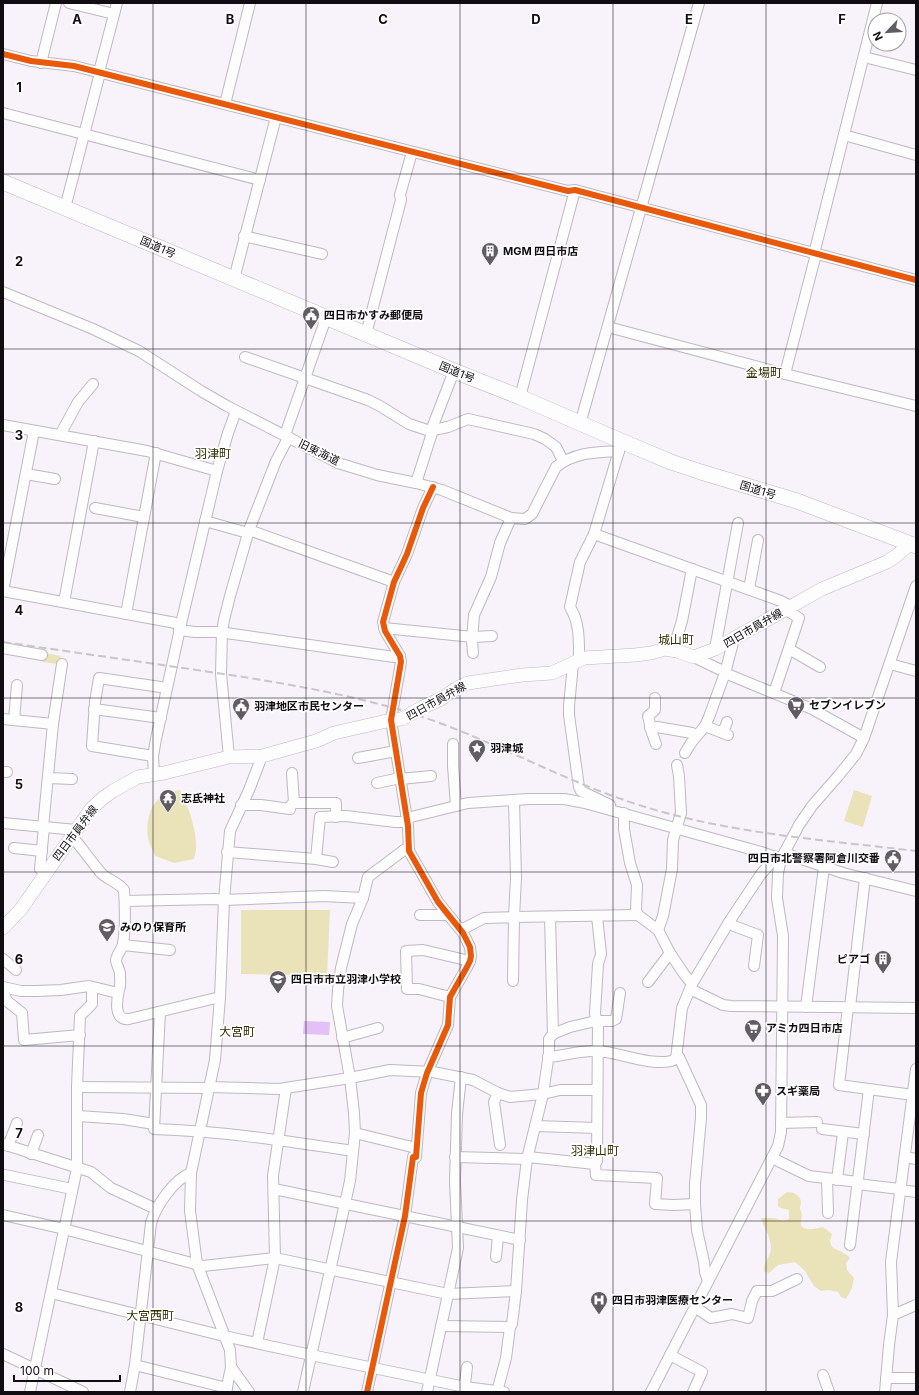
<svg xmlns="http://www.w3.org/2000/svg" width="919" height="1395" viewBox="0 0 919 1395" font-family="Inter,'Noto Sans JP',sans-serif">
	<rect width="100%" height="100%" fill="#f8f2fa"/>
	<!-- green -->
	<g fill="#eae3b9">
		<path d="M45 653 61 656 58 664 42 662Z"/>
		<path d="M180 790C189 807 201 841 194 859L174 863 155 856C153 850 149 844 148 838 145 813 154 793 180 790Z"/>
		<path d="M854 790 872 796 863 827 844 821Z"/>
		<path d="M241 910H330L327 976 241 974Z"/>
		<path d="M787 1192C794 1192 800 1195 801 1202 801 1204 800 1206 800 1208 800 1209 802 1214 802 1214 802 1219 798 1225 804 1228 811 1231 816 1228 823 1227L832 1234 830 1241 832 1247 847 1255 850 1258 846 1263 847 1270 854 1278 852 1288 846 1299 841 1297 838 1292 829 1290 821 1291 814 1286 805 1271 795 1262 778 1265 769 1273 764 1271C764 1260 768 1261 770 1253 774 1241 764 1229 761 1218 768 1217 777 1218 783 1221L789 1219V1210L778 1207V1199Z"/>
	</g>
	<!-- water -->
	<path fill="#e3c1f6" d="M304 1021 330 1022 329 1035 303 1034Z"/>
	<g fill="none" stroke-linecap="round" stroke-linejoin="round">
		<defs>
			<g id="minor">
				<path d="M69 3 114 14"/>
				<path d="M3 54 31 61 74 66 568 191 575 190 916 280"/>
				<path d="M864 57 916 70"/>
				<path d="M41 63 56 3"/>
				<path d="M99 72 117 3"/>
				<path d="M225 104 250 3"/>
				<path d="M3 113 260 180"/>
				<path d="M844 135 916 155"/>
				<path d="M65 208 100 73"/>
				<path d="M244 236 322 254"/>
				<path d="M814 254 877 3"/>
				<path d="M234 279 276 117"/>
				<path d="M3 292 93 329 139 351 201 391 227 406 338 463 377 475 416 483 442 490 511 518 525 519 532 514 556 467C575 452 596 452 619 451L621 441"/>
				<path d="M608 327 785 374 916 406"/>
				<path d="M366 334 401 200 400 195 412 152"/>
				<path d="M245 357 305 378"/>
				<path d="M785 374 816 254"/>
				<path d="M305 378 368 400 380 406 409 424 427 430H433L448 427 468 419 534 434 545 439 556 447 563 461"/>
				<path d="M520 397 575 190"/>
				<path d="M580 424 699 3"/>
				<path d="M3 425 147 451 217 471"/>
				<path d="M60 435 78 402 93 384"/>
				<path d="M285 435 326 318"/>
				<path d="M26 474 55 479"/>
				<path d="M416 483 432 433V428L454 371"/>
				<path d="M95 508 144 517"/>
				<path d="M205 521 248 533"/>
				<path d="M249 530 394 582"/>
				<path d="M594 534 781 601 790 606"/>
				<path d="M749 589 758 540"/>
				<path d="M3 591 181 624"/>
				<path d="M3 591 34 431"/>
				<path d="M64 602 94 441"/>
				<path d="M126 614 156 453"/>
				<path d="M384 628 473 637 492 636"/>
				<path d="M179 630 195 632H219L394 657 400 656"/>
				<path d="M3 648 42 655"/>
				<path d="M715 649 738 523"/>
				<path d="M789 649 820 667"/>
				<path d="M673 650 682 621 692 569"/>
				<path d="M473 653 472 640 474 615 491 577 500 543 511 518"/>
				<path d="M694 657 725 672"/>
				<path d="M579 660C579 642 580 623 570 607L580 562 594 534 619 451"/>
				<path d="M573 664 569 706V715L579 787 581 791 610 805"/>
				<path d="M890 664 916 671"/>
				<path d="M725 673 812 709 864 738"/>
				<path d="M774 693 799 618 785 609"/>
				<path d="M655 698V710L648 716 652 733 656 744"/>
				<path d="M94 709 161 718"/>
				<path d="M3 719 53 724 62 664"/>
				<path d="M14 720 17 685"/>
				<path d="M705 726 728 735"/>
				<path d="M650 728 657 727 692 733 696 736"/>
				<path d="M723 733 727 722"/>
				<path d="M453 744V766L456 806"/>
				<path d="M685 753 691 743 705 726 709 717 725 673 734 639"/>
				<path d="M153 756 92 746 95 702 99 678 167 688"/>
				<path d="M229 757 221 674 222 632 224 620 230 596 249 530 276 461 286 442 290 438"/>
				<path d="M358 758 396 751"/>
				<path d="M3 772H7"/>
				<path d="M292 773 294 803H336V817"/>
				<path d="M154 774 153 756 156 739 181 624 217 471 228 433 236 411"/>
				<path d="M48 778 72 779"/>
				<path d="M400 779 431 776"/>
				<path d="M377 783 400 778"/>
				<path d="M514 801 516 878 514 917 638 915"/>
				<path d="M241 805H261L290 809 291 805 294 803"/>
				<path d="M624 813V829L630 863 637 885 636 911 638 915 658 930 670 953 684 974 692 984"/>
				<path d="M407 818 468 803 529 799H564L585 803 761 852 781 859"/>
				<path d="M3 823 76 830"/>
				<path d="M43 827 53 724"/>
				<path d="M71 835C82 848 91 861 101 873 108 880 118 882 124 890 125 906 126 927 123 943 123 949 117 953 116 960 116 965 120 969 120 974 120 979 121 986 119 990 117 999 113 1021 129 1019L220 997"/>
				<path d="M14 848 42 851"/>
				<path d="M227 852 316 859 333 862"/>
				<path d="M784 853 843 873 916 891"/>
				<path d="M316 859 320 817 346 816 395 822H407"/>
				<path d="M40 869 44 827"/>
				<path d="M125 901 215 899 224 900 324 896 363 898"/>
				<path d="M420 915H447"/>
				<path d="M597 916 601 954 598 964 595 1013 596 1021H612L616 1019 620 993"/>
				<path d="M729 922 734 926 758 935 754 966"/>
				<path d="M461 930 484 918 514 917 513 981"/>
				<path d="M658 930 663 916 672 869 673 840 681 813 679 776 677 765"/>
				<path d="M123 945 170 950"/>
				<path d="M3 959 16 970"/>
				<path d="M648 982 670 953"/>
				<path d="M3 987 21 991H37L61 990 89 986 118 993"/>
				<path d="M690 989 723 1005 731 1006 916 1008"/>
				<path d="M3 992 7 1001 22 1013 24 1040 80 1035"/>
				<path d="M450 997 419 989H407L406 951 423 950 470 961"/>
				<path d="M806 1007 824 867"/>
				<path d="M848 1007 839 1085 913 1095"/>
				<path d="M850 1007 865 878"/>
				<path d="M160 1012 154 1129C222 1131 286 1141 353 1151"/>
				<path d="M553 1034 570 1027 596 1021"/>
				<path d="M342 1038 378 1028"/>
				<path d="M548 1057C564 1056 580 1050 597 1051 619 1052 650 1066 671 1061 674 1060 676 1058 679 1057L701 1105V1118L695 1184V1204L697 1230 704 1262 705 1272 708 1281"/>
				<path d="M676 1059 682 1008 692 984 729 922 761 874 776 857"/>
				<path d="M77 1087 208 1088"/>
				<path d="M209 1087 279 1089 350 1078 390 1070 433 1072 473 1080 498 1093 510 1097 543 1094 560 1090H597"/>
				<path d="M498 1093 494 1102 500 1145"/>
				<path d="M78 1116 123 1119 154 1124"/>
				<path d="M781 1123 817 1122"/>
				<path d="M535 1126 597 1128"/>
				<path d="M822 1129 864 1134"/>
				<path d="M355 1133 416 1148"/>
				<path d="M3 1144 91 1172 111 1188 156 1209"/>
				<path d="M8 1146 17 1123"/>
				<path d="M31 1154 38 1135"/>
				<path d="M455 1157 527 1159"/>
				<path d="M528 1157 595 1164 596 1175 657 1178 655 1204 673 1205 695 1204"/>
				<path d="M905 1157 916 1159"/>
				<path d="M772 1158 809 1176 858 1182"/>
				<path d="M595 1164 597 1161 598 1021"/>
				<path d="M5 1175 72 1189"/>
				<path d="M827 1179 828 1213"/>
				<path d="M837 1180 843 1132"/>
				<path d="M857 1184 900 1189"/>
				<path d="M274 1189 520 1240"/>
				<path d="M900 1190 916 1192"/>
				<path d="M3 1215 64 1229 203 1266 275 1258 448 1294 516 1291"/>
				<path d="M850 1245 869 1089"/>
				<path d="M496 1257 498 1236"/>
				<path d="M51 1293 224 1336 311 1355 465 1387 504 1392"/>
				<path d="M695 1307 711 1318 732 1314 748 1318 752 1301 757 1291H772L797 1279"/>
				<path d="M893 1315 891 1262 916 1069"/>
				<path d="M441 1326 510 1327"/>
				<path d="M257 1343 275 1258 273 1176 286 1088"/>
				<path d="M3 1354 83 1392"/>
				<path d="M670 1355 702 1372 693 1392"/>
				<path d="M135 1365 227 1388"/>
				<path d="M231 1367 249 1392"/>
				<path d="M823 1375 829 1392"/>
				<path d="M886 1378H916"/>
				<path d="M30 1392 77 1168V1087L80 1016 92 1004V987"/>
				<path d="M130 1392 135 1365 151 1223C156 1206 174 1179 191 1173"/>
				<path d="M226 1392 231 1367 230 1350 197 1264 190 1211 191 1173 215 1060 220 997 224 900 230 831 249 790 262 756"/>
				<path d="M303 1392 350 1181 355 1133 354 1113 350 1078 337 1006 338 990 341 968 352 924 363 898 368 877 404 850 409 849"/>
				<path d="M367 1392 405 1216 413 1157H416L421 1093 427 1073 448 1025 450 997 467 967 470 961 471 956 470 947 463 933 438 902 409 851 408 826 391 720 401 662 400 656 385 631 383 622 394 582 407 554 423 508 433 487"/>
				<path d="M427 1392 458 1248 455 1181 457 1114 461 1077"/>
				<path d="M464 1392 467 1367"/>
				<path d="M497 1392 506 1358 510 1327 512 1324 516 1291 522 1200 527 1159 543 1094 549 1053V1039L553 1034 550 917"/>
				<path d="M651 1392 778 1146 781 1132 783 936 777 898 778 873 781 859 799 825 812 806 839 775 856 754 864 738 916 586"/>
				<path d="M885 1392 889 1345 893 1315 916 1305"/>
			</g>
			<path id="major" d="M3 928 21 909 91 809 103 798 113 791 138 777 164 773 229 757 262 756 316 741 334 733 391 720 402 719 421 708 441 699 457 688 468 683 522 675 552 673 584 658 635 655 651 653 665 649 677 651 694 657 715 649 822 589 887 562 896 556 910 544"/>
			<path id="highway" d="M3 182 454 371 520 397 621 441 671 462 701 472 797 501 916 546"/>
		</defs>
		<!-- minor casing -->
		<use href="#minor" stroke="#beb9c0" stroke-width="12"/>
		<!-- major casing -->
		<use href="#major" stroke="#beb9c0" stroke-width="14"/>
		<!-- highway casing -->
		<use href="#highway" stroke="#beb9c0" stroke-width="16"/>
		<!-- minor -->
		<use href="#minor" stroke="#fefdfe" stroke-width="10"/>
		<!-- major -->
		<use href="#major" stroke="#fefdfe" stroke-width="13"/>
		<!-- highway -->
		<use href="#highway" stroke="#fefdfe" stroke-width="15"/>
		<!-- rail -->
		<path stroke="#c8c6c8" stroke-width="2" stroke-dasharray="8 4" stroke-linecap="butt" d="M3 642C65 651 128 660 190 669 258 679 324 689 390 707 476 730 552 777 636 804 724 833 824 840 916 851"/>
		<defs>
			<g id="cycleway">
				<path d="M3 54 31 61 74 66 568 191 575 190 916 280"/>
				<path d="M367 1392 405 1216 413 1157H416L421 1093 427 1073 448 1025 450 997 467 967 470 961 471 956 470 947 463 933 438 902 409 851 408 826 391 720 401 662 400 656 385 631 383 622 394 582 407 554 423 508 433 487"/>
			</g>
		</defs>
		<!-- cycleway casing -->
		<use href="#cycleway" stroke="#fff" stroke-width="8"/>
		<!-- cycleway -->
		<use href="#cycleway" stroke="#e8590c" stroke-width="6"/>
	</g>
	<!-- grid -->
	<path fill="none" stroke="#100c12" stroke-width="1" stroke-opacity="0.55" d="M153 3V1392M306 3V1392M460 3V1392M613 3V1392M766 3V1392M3 174H916M3 349H916M3 523H916M3 698H916M3 872H916M3 1046H916M3 1221H916"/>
	<!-- icons -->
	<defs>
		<symbol id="building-pin" viewBox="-11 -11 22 30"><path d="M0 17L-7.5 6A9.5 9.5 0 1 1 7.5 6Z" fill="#615c63" stroke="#fff"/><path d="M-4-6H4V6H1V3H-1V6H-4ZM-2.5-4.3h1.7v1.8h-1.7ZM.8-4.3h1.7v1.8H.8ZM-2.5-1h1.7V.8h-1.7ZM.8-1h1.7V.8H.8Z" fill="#fff"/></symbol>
		<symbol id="civic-pin" viewBox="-11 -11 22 30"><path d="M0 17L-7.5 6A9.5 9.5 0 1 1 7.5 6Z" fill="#615c63" stroke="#fff"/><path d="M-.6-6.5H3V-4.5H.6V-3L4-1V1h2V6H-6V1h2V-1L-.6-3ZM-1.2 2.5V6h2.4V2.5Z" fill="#fff"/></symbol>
		<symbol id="supermarket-pin" viewBox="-11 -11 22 30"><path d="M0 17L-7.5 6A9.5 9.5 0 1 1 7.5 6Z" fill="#615c63" stroke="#fff"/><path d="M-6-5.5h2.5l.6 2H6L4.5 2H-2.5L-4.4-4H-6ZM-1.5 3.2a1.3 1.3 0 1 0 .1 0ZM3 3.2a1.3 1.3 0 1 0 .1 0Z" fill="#fff"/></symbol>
		<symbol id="sight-pin" viewBox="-11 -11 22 30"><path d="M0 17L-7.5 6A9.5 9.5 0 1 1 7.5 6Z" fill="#615c63" stroke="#fff"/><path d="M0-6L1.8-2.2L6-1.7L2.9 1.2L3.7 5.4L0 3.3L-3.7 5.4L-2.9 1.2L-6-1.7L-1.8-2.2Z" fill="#fff"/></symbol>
		<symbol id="temple-pin" viewBox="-11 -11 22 30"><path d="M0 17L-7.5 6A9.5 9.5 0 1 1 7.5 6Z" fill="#615c63" stroke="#fff"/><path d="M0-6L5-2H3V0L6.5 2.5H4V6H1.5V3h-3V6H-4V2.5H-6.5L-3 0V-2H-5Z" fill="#fff"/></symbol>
		<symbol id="school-pin" viewBox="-11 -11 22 30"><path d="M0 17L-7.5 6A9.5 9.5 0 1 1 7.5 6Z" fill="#615c63" stroke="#fff"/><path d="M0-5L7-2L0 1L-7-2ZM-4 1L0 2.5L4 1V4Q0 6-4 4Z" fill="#fff"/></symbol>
		<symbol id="pharmacy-pin" viewBox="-11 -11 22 30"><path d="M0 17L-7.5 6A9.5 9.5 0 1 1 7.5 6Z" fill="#615c63" stroke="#fff"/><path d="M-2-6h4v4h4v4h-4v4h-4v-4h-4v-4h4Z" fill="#fff"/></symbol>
		<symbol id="hospital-pin" viewBox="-11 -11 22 30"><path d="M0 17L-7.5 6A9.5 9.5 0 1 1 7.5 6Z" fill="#615c63" stroke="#fff"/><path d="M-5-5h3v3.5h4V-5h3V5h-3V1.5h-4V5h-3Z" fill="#fff"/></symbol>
	</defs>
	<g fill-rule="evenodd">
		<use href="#building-pin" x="480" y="241" width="20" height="27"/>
		<use href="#civic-pin" x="301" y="305" width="20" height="27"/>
		<use href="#supermarket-pin" x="786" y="695" width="20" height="27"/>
		<use href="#civic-pin" x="231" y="696" width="20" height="27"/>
		<use href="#sight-pin" x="467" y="738" width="20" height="27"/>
		<use href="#temple-pin" x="158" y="788" width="20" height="27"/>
		<use href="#civic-pin" x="883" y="848" width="20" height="27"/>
		<use href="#school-pin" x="97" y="917" width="20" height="27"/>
		<use href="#building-pin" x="873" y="949" width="20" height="27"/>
		<use href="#school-pin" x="268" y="969" width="20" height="27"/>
		<use href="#supermarket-pin" x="743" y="1018" width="20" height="27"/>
		<use href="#pharmacy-pin" x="753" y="1081" width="20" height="27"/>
		<use href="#hospital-pin" x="589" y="1290" width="20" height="27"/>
	</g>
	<g text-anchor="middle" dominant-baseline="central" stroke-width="3.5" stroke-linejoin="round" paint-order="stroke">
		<!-- street labels -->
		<g font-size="11" fill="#100c12" stroke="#fff">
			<text transform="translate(158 247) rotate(23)">国道1号</text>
			<text transform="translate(457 372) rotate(22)">国道1号</text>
			<text transform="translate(319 452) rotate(26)">旧東海道</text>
			<text transform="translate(758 490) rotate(17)">国道1号</text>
			<text transform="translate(753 628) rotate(-30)">四日市員弁線</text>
			<text transform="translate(436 701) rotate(-29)">四日市員弁線</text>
			<text transform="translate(75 833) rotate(-53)">四日市員弁線</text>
		</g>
		<!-- poi labels -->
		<g font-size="11" font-weight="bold" fill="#100c12" stroke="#fff" text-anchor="start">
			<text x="503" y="251">MGM 四日市店</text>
			<text x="324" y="315">四日市かすみ郵便局</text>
			<text x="809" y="705">セブンイレブン</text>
			<text x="254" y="706">羽津地区市民センター</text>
			<text x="490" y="748">羽津城</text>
			<text x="181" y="798">志氐神社</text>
			<text x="880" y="858" text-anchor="end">四日市北警察署阿倉川交番</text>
			<text x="120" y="927">みのり保育所</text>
			<text x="870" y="959" text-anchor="end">ピアゴ</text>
			<text x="291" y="979">四日市市立羽津小学校</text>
			<text x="766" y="1028">アミカ四日市店</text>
			<text x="776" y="1091">スギ薬局</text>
			<text x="612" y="1300">四日市羽津医療センター</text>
		</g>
		<!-- neighbourhood labels -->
		<g font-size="12" fill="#322e02" stroke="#fff">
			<text x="764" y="372">金場町</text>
			<text x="213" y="453">羽津町</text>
			<text x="676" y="639">城山町</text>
			<text x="237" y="1031">大宮町</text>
			<text x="595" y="1150">羽津山町</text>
			<text x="150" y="1315">大宮西町</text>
		</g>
	</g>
	<g font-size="13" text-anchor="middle" font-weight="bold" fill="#100c12" stroke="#fff" stroke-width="3.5" stroke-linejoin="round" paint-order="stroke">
		<text x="77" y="24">A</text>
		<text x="230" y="24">B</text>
		<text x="383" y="24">C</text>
		<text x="536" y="24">D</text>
		<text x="689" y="24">E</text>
		<text x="842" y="24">F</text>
		<text x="19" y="92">1</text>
		<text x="19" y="266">2</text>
		<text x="19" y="440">3</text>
		<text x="19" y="615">4</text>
		<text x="19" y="789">5</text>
		<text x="19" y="964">6</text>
		<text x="19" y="1138">7</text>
		<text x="19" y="1312">8</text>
	</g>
	<!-- border -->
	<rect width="919" height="1395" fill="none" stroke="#100c12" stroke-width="8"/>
	<!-- north arrow -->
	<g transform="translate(887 32) rotate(245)"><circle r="19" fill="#ffffff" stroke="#9f9ea0"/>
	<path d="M0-3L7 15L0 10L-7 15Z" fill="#615c63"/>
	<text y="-6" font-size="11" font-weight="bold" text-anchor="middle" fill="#100c12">N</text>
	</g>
	<!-- scale -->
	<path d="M14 1375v6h106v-6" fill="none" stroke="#100c12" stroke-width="2"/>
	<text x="20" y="1375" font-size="12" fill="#100c12" stroke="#ffffff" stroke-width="3" paint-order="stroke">100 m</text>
</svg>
